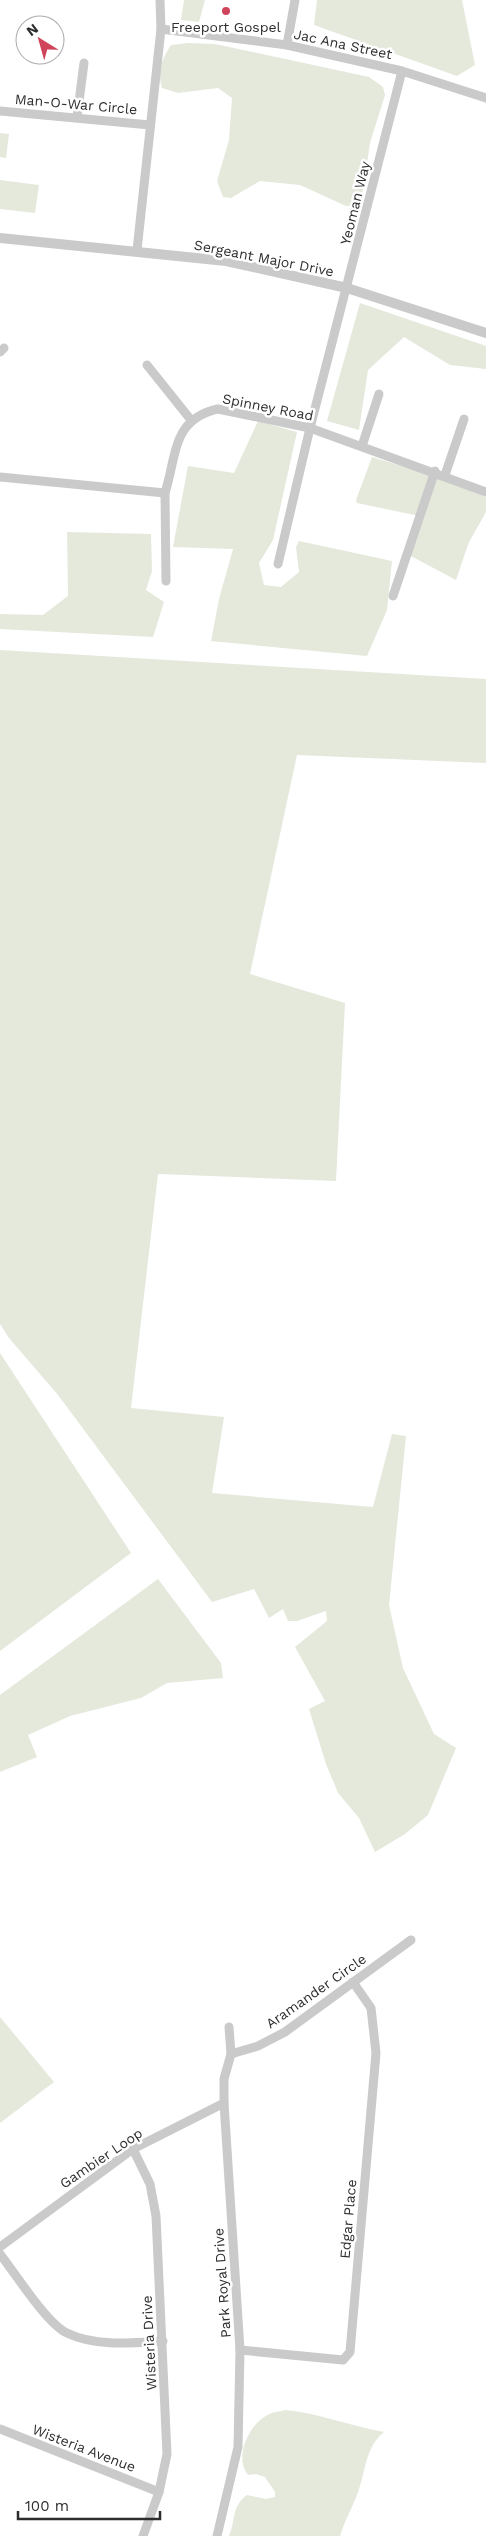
<svg xmlns="http://www.w3.org/2000/svg" width="486" height="2536" viewBox="0 0 486 2536" font-family="'Work Sans',sans-serif">
	<rect width="100%" height="100%" fill="#fff"/>
	<!-- green -->
	<g fill="#e4e9dc">
		<path d="M184 0H205L199 22 181 20Z"/>
		<path d="M317 0H462L475 65 457 76 314 25Z"/>
		<path d="M188 43 215 44 369 77 383 87 385 95 370 143 361 202 354 206H346L300 185 260 181 231 198 223 197 217 181 229 140 232 98 218 88 178 93 162 88C157 72 162 59 171 45Z"/>
		<path d="M0 133 9 134 6 158 0 157Z"/>
		<path d="M0 180 39 185 35 213 0 209Z"/>
		<path d="M360 303 486 346V369L450 365 404 337 368 370 359 430 327 421Z"/>
		<path d="M258 421 297 432 273 540 259 563 264 585 281 587 299 572 296 547 299 541 392 561 387 610 367 656 211 641 219 599 233 549 173 547 188 466 234 473Z"/>
		<path d="M372 457 454 482 486 497V512L469 542 456 580 409 555 424 517 357 503 356 500Z"/>
		<path d="M67 532 151 534 152 571 146 590 164 602 153 637 0 629V614L43 615 68 596Z"/>
		<path d="M0 650 486 679V763L297 755 250 974 345 1003 336 1181 158 1174 131 1408 224 1417 212 1493 373 1507 392 1434 406 1436 389 1605 403 1668 434 1734 456 1748 428 1815 405 1834 375 1852 359 1818 338 1793 326 1764 309 1709 325 1701 295 1647 327 1621 326 1611 297 1621H288L283 1609 269 1618 254 1589 212 1602 58 1395 9 1338 0 1324Z"/>
		<path d="M0 1353 131 1553 0 1651Z"/>
		<path d="M158 1579 221 1663 223 1678 167 1683 141 1698 70 1716 28 1735 37 1757 0 1772V1695Z"/>
		<path d="M0 2017 54 2082 0 2123Z"/>
		<path d="M285 2410C318 2413 351 2426 384 2432 366 2446 366 2469 359 2489 354 2505 345 2519 340 2536H229C236 2520 231 2507 247 2495L266 2499 275 2497V2492L265 2477 256 2474 248 2475C234 2458 248 2426 266 2416 271 2412 279 2412 285 2410Z"/>
	</g>
	<g fill="none" stroke-linecap="round" stroke-linejoin="round">
		<!-- minor -->
		<g stroke="#cacaca" stroke-width="9">
			<path d="M161 29 287 45 402 71 486 98"/>
			<path d="M287 45 295 0"/>
			<path d="M0 111 150 125"/>
			<path d="M77 117 84 63"/>
			<path d="M137 250 161 29 160 0"/>
			<path d="M0 352 4 348"/>
			<path d="M147 365 191 420"/>
			<path d="M362 446 379 394"/>
			<path d="M445 475 464 419"/>
			<path d="M0 477 165 493C177 455 172 419 218 409L310 428 486 492"/>
			<path d="M165 493 166 581"/>
			<path d="M278 564 310 428 402 71"/>
			<path d="M393 596 435 471"/>
			<path d="M231 2054 258 2046 285 2032 411 1940"/>
			<path d="M133 2149 150 2184 156 2216 167 2454 159 2492 143 2536"/>
			<path d="M0 2247 133 2149 224 2103"/>
			<path d="M0 2254C15 2273 47 2324 67 2333 96 2347 132 2343 163 2341"/>
			<path d="M240 2350 343 2360 350 2352 376 2053 371 2008 353 1982"/>
			<path d="M0 2429 159 2492"/>
			<path d="M217 2536 238 2447 240 2350 224 2103V2079L231 2054 229 2027"/>
		</g>
		<!-- tertiary -->
		<path stroke="#cacaca" stroke-width="10" d="M0 238 226 261 347 288 486 333"/>
	</g>
	<!-- markers -->
	<circle fill="#d0445b" stroke="#fff" stroke-width="2" cx="226" cy="11" r="5"/>
	<g text-anchor="middle" dominant-baseline="central" stroke-width="5" stroke-linejoin="round" paint-order="stroke">
		<!-- poi labels -->
		<g font-size="14" fill="#2d2d2d" stroke="#fff">
			<text x="226" y="27">Freeport Gospel</text>
		</g>
		<!-- street labels -->
		<g font-size="14" fill="#2d2d2d" stroke="#fff">
			<text transform="translate(343 44) rotate(12)">Jac Ana Street</text>
			<text transform="translate(76 104) rotate(5)">Man-O-War Circle</text>
			<text transform="translate(355 203) rotate(-76)">Yeoman Way</text>
			<text transform="translate(264 258) rotate(11)">Sergeant Major Drive</text>
			<text transform="translate(268 407) rotate(11)">Spinney Road</text>
			<text transform="translate(316 1991) rotate(-35)">Aramander Circle</text>
			<text transform="translate(101 2158) rotate(-34)">Gambier Loop</text>
			<text transform="translate(348 2219) rotate(-85)">Edgar Place</text>
			<text transform="translate(222 2283) rotate(-94)">Park Royal Drive</text>
			<text transform="translate(149 2343) rotate(-93)">Wisteria Drive</text>
			<text transform="translate(84 2448) rotate(21)">Wisteria Avenue</text>
		</g>
	</g>
	<!-- north arrow -->
	<g transform="translate(40 40) rotate(323)"><circle r="24" fill="#ffffff" stroke="#ababab"/>
	<path d="M0-4L9 19L0 12L-9 19Z" fill="#d0445b"/>
	<text y="-8" font-size="14" font-weight="bold" text-anchor="middle" fill="#2d2d2d">N</text>
	</g>
	<!-- scale -->
	<path d="M18 2511v8h142v-8" fill="none" stroke="#2d2d2d" stroke-width="2.5"/>
	<text x="25" y="2511" font-size="15" fill="#2d2d2d" stroke="#ffffff" stroke-width="4" paint-order="stroke">100 m</text>
</svg>
